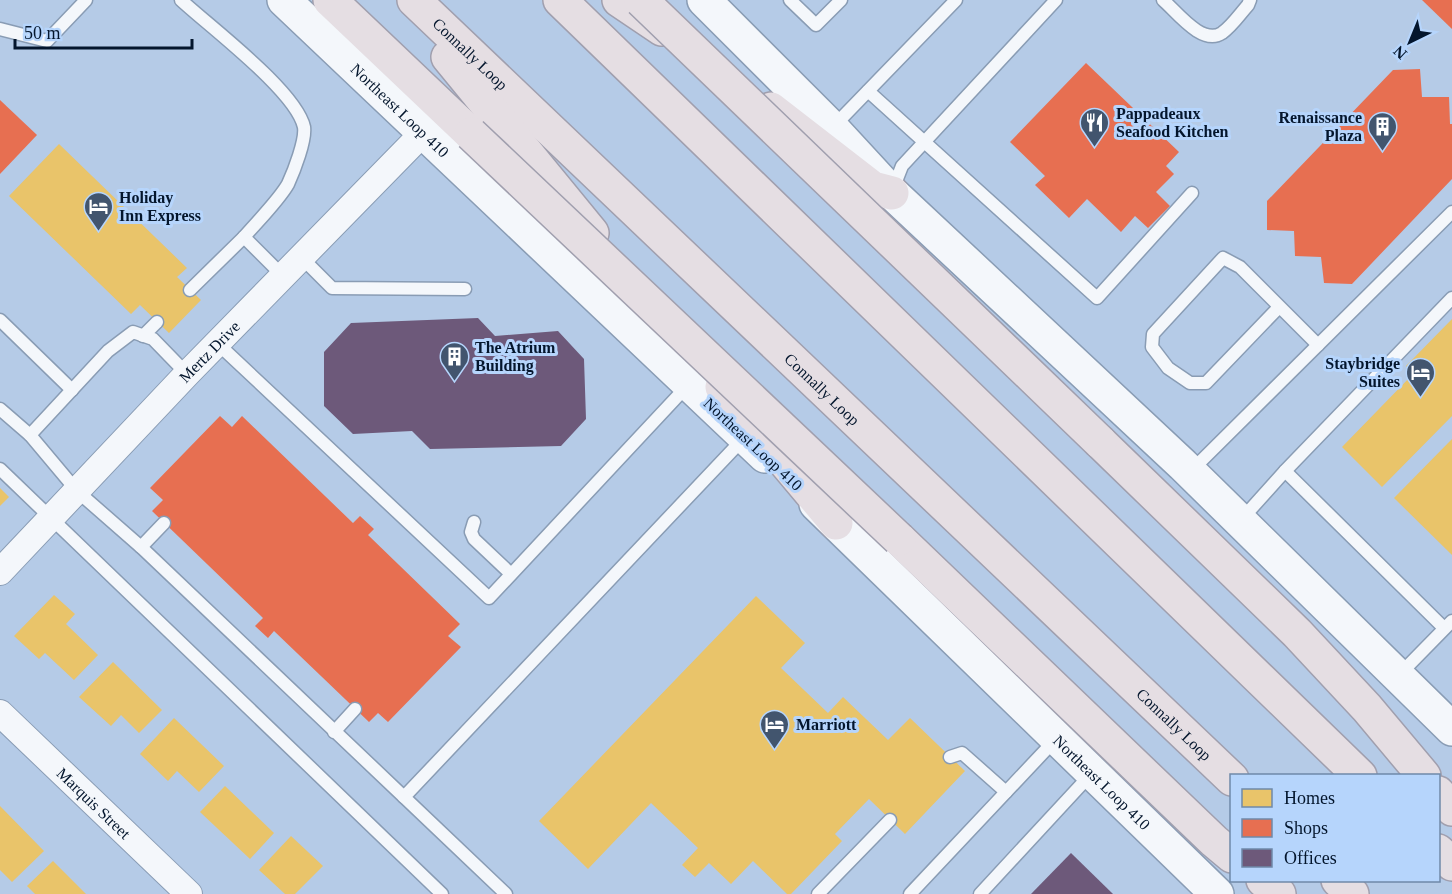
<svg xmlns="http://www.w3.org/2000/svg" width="1452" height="894" viewBox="0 0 1452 894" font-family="'Times New Roman',serif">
	<rect width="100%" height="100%" fill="#b5cbe7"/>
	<!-- homes -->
	<g fill="#e9c46a">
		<path d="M59 144 187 268 177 277 201 300 169 333 140 305 131 314 9 196Z"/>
		<path d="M1452 319V416L1382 487 1342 447 1414 373 1406 366Z"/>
		<path d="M1452 439V555L1394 498Z"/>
		<path d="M0 488 9 497 0 506Z"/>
		<path d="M54 595 75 614 66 624 98 655 74 680 45 653 39 659 14 636Z"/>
		<path d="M756 596 805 643 781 668 828 713 843 697 888 740 910 718 965 771 905 834 869 799 835 834 842 841 791 894H787L753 861 731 884 709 863 695 877 682 865 698 848 651 803 588 869 539 821Z"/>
		<path d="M113 662 162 710 139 733 121 715 111 726 79 697Z"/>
		<path d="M174 718 224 766 199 792 177 771 168 781 140 754Z"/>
		<path d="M225 786 274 833 250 859 200 812Z"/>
		<path d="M0 806 44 851 12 882 0 870Z"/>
		<path d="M291 836 323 866 295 894H285L259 870Z"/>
		<path d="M53 861 86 894H35L27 886Z"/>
	</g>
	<!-- shops -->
	<g fill="#e76f51">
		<path d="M1422 0H1452V29Z"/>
		<path d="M1086 63 1179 152 1166 166 1174 174 1156 192 1170 206 1148 228 1135 216 1121 232 1087 199 1069 218 1035 185 1045 176 1010 142Z"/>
		<path d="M1420 69 1422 97H1449L1450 124H1452V179L1352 284 1324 283 1321 257 1295 256 1294 231 1267 230V201L1393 70Z"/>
		<path d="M0 100 37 135 0 174Z"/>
		<path d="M220 416 232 427 242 416 353 523 360 516 374 529 368 535 460 624 448 636 461 647 388 722 378 713 369 722 274 631 268 638 255 626 263 618 152 511 163 500 150 488Z"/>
	</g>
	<!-- offices -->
	<g fill="#6d597a">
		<path d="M478 318 495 336 558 331 584 359 586 419 561 446 430 449 412 431 353 434 324 406V352L351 323Z"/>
		<path d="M1071 853 1113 894H1031Z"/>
	</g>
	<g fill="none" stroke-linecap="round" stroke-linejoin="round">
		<defs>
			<g id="lane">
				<path d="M181 0C210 27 296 91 304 127 306 140 294 171 288 184 279 200 257 222 244 237L283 276"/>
				<path d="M790 0 816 25 841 0"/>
				<path d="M1163 0C1177 12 1202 46 1222 33 1232 26 1240 14 1248 5L1250 0"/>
				<path d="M0 29 47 41 86 0"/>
				<path d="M868 91 1097 298 1192 193"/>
				<path d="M834 126 956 0"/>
				<path d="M893 189 902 166 1056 0"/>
				<path d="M301 257 332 288 465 289"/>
				<path d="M190 290 244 237"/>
				<path d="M1279 307 1206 383H1190L1168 368 1152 347 1153 334 1223 258 1240 267 1318 345"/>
				<path d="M0 320 72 390"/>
				<path d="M143 336 157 322"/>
				<path d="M217 343 489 598 689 384"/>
				<path d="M0 409 30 435 77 491 141 547 404 797"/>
				<path d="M30 435 108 351 133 332 153 339 187 374"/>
				<path d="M0 469 442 894"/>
				<path d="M1191 471 1452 212"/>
				<path d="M1285 471 1452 298"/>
				<path d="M1241 520 1285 471 1444 628"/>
				<path d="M474 522 471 532 474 539 511 574"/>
				<path d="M141 547 164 523"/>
				<path d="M1399 675 1452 621"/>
				<path d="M334 732 355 709"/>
				<path d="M950 757 962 753 1006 792"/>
				<path d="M506 894 404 797 744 438"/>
				<path d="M818 894 890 820"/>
				<path d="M910 894 1056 739"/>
				<path d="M980 894 1092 773"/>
			</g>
			<g id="street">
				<path id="s1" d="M0 572 187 374 423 133"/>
				<path id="s2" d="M0 713 189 894"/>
			</g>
			<g id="secondary">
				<path id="s3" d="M284 0 765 456"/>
				<path d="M704 0 832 128 892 193 1183 465 1452 729"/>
				<path id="s4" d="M816 504 1217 894"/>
			</g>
			<g id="highway">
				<path d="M330 0 471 134"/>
				<path id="s5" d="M414 0 1232 779"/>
				<path d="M560 0 1360 776"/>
				<path d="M619 0 662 29"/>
				<path d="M448 57 592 233"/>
				<path d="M771 109 873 188 892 193"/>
				<path d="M722 387 836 523"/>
				<path d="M1100 442 1297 633 1367 708 1424 776"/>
				<path d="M899 539 1214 841 1232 856"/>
				<path d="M1438 793 1452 809"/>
				<path d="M1438 851 1452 864"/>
				<path d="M1263 880 1279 894"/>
				<path d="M1338 880 1352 894"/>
			</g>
		</defs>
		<!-- lane casing -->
		<use href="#lane" stroke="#899cb4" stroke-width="15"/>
		<!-- street casing -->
		<use href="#street" stroke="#899cb4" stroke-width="28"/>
		<!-- secondary casing -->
		<use href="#secondary" stroke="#899cb4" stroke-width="36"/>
		<!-- highway casing -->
		<use href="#highway" stroke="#a09fae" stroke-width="36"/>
		<!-- lane -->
		<use href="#lane" stroke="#f4f7fb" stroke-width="12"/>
		<!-- street -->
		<use href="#street" stroke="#f4f7fb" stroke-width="26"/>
		<!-- secondary -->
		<use href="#secondary" stroke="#f4f7fb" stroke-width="33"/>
		<!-- highway -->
		<use href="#highway" stroke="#e5dee3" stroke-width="33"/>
		<defs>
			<g id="highway-bridge">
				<path d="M641 0 1100 442"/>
				<path d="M471 134 899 539"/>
			</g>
		</defs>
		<!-- highway-bridge casing -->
		<use href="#highway-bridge" stroke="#a09fae" stroke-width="36" stroke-linecap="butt"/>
		<!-- highway-bridge -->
		<use href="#highway-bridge" stroke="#e5dee3" stroke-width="33"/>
	</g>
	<!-- icons -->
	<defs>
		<symbol id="restaurant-pin" viewBox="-11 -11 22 30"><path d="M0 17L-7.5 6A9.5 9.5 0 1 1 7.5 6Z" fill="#42556e" stroke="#b6d5fc"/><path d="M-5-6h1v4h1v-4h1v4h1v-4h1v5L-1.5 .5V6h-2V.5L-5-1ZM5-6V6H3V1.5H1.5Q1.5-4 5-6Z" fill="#fff"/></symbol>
		<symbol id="building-pin" viewBox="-11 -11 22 30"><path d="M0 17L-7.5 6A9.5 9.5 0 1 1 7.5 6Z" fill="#42556e" stroke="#b6d5fc"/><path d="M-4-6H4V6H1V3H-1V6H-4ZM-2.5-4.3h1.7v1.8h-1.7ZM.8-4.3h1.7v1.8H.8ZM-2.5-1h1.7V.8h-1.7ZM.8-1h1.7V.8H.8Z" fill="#fff"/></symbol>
		<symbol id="hotel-pin" viewBox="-11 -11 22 30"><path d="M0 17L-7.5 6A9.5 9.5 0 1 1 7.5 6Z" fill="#42556e" stroke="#b6d5fc"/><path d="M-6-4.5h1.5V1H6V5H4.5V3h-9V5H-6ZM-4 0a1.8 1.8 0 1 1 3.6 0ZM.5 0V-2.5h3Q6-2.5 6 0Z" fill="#fff"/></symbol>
	</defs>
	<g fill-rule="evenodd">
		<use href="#restaurant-pin" x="1078" y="106" width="33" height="45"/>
		<use href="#building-pin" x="1366" y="110" width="33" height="45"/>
		<use href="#hotel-pin" x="82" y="190" width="33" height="45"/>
		<use href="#building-pin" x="438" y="340" width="33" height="45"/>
		<use href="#hotel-pin" x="1404" y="356" width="33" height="45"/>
		<use href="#hotel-pin" x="758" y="708" width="33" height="45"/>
	</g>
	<g text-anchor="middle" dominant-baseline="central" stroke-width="6" stroke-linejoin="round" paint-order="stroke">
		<!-- street labels -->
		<g font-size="16" fill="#04162d" stroke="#b6d5fc">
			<text stroke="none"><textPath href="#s5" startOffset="78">Connally Loop</textPath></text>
			<text stroke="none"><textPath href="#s3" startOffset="160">Northeast Loop 410</textPath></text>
			<text stroke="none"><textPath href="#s1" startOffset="304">Mertz Drive</textPath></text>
			<text stroke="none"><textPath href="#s5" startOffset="564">Connally Loop</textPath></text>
			<text transform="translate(753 444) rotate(43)">Northeast Loop 410</text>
			<text stroke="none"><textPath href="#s5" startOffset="1050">Connally Loop</textPath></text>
			<text stroke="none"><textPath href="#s4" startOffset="399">Northeast Loop 410</textPath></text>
			<text stroke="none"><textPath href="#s2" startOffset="130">Marquis Street</textPath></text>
		</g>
		<!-- poi labels -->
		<g font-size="16" font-weight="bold" fill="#04162d" stroke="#b6d5fc" text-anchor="start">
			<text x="1116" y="113">Pappadeaux<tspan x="1116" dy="18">Seafood Kitchen</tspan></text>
			<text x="1362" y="117" text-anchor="end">Renaissance<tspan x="1362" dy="18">Plaza</tspan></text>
			<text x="119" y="197">Holiday<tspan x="119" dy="18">Inn Express</tspan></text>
			<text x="475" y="347">The Atrium<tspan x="475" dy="18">Building</tspan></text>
			<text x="1400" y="363" text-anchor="end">Staybridge<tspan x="1400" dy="18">Suites</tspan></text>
			<text x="796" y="724">Marriott</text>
		</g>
	</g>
	<!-- legend -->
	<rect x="1230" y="774" width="210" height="108" fill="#b6d5fc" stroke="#6f89a9" stroke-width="1.5"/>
	<rect x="1242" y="789" width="30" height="18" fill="#e9c46a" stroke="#6f89a9" stroke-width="1.5"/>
	<text x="1284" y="804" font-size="18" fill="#04162d">Homes</text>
	<rect x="1242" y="819" width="30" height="18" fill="#e76f51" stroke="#6f89a9" stroke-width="1.5"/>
	<text x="1284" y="834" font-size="18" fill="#04162d">Shops</text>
	<rect x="1242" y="849" width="30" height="18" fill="#6d597a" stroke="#6f89a9" stroke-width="1.5"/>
	<text x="1284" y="864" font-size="18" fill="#04162d">Offices</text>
	<!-- north arrow -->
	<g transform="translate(1410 42) rotate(223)" stroke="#b6d5fc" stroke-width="4.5" paint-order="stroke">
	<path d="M0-4.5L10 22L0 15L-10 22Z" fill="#04162d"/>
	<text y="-9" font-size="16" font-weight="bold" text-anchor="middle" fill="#04162d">N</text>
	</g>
	<!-- scale -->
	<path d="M15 39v9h177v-9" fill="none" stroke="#04162d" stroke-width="3"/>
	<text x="24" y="39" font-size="18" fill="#04162d" stroke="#b6d5fc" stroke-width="4.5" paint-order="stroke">50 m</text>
</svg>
